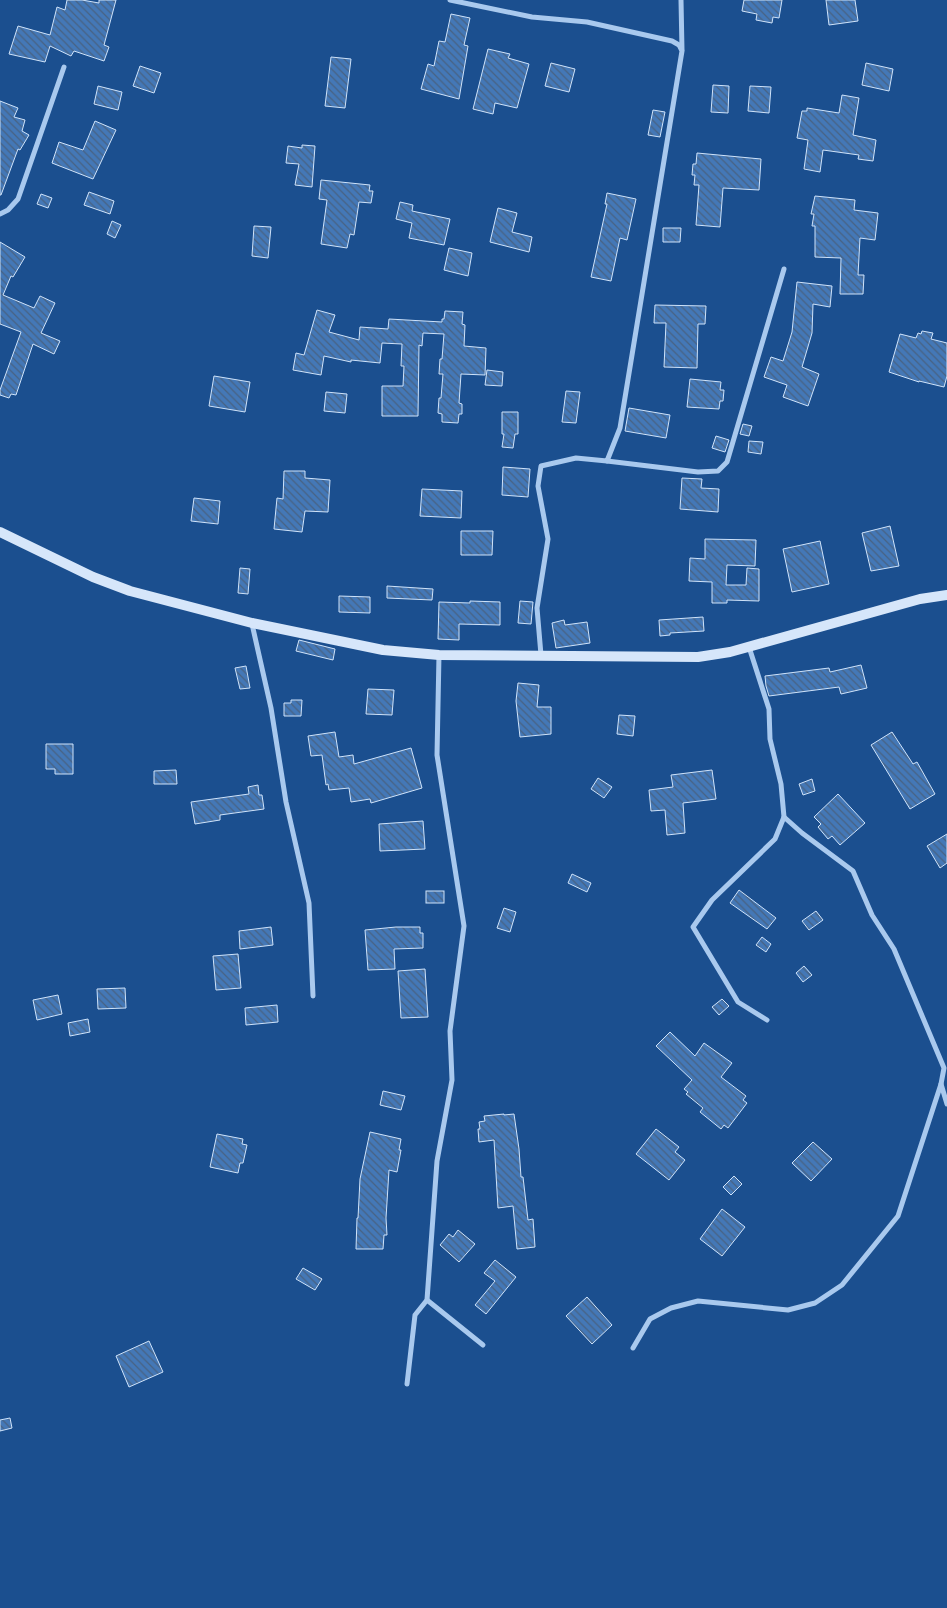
<svg xmlns="http://www.w3.org/2000/svg" width="947" height="1608" viewBox="0 0 947 1608" font-family="'IBM Plex Sans',sans-serif">
	<defs>
		<pattern id="building-back-hatch" width="6" height="6" patternUnits="userSpaceOnUse" patternTransform="scale(1.25)"><rect width="6" height="6" fill="#4478b7"/><path d="M-1 5l2 2M0 0l6 6M5-1l2 2" fill="none" stroke="#486282"/></pattern>
	</defs>
	<rect width="100%" height="100%" fill="#1b4f8f"/>
	<!-- building -->
	<g fill="url(#building-back-hatch)" stroke="#cfe3fa">
		<path d="M67 0H82L99 3V0H116L104 45 109 47 104 61 74 51 71 56 50 46 45 62 9 54 18 26 50 35 57 7 65 10Z"/>
		<path d="M744 0H782L779 18 773 17 772 23 756 20 757 14 742 11Z"/>
		<path d="M826 0H855L858 21 829 25Z"/>
		<path d="M451 14 470 18 464 45 468 46 459 99 421 89 428 64 434 66 439 41 445 42Z"/>
		<path d="M488 49 510 54 508 58 529 64 517 108 495 103 493 114 473 109Z"/>
		<path d="M331 57 351 59 345 108 325 106Z"/>
		<path d="M551 63 575 69 569 92 545 86Z"/>
		<path d="M866 63 893 69 889 91 862 85Z"/>
		<path d="M140 66 161 73 154 93 133 86Z"/>
		<path d="M713 85 729 86 728 113 711 112Z"/>
		<path d="M98 86 122 92 118 110 94 104Z"/>
		<path d="M750 86 771 87 769 113 748 111Z"/>
		<path d="M842 95 859 98 853 135 876 140 873 161 858 159 859 155 823 150 820 172 804 169 808 140 797 138 802 111H807V108L839 113Z"/>
		<path d="M0 101 18 108 14 117 25 120 22 131 29 135 20 150 18 149 1 195H0Z"/>
		<path d="M653 110 665 112 660 137 648 135Z"/>
		<path d="M95 121 116 130 93 179 52 163 59 142 83 150Z"/>
		<path d="M302 145 315 146 312 187 295 185 299 164 286 163 288 146 302 148Z"/>
		<path d="M697 153 761 159 759 190 723 188 720 227 696 225 699 185H694L695 175H692L693 164H696Z"/>
		<path d="M321 180 370 185 369 191H373L371 203 359 202 354 235 350 234 347 248 321 244 327 200 319 199Z"/>
		<path d="M89 192 114 201 110 214 84 205Z"/>
		<path d="M607 193 636 199 627 240 620 238 611 281 591 277 607 204H605Z"/>
		<path d="M41 194 52 198 48 208 37 204Z"/>
		<path d="M815 196 855 200 854 210 878 213 875 240 860 238 858 275H864L863 294H840L841 258 815 257V226H812L814 214H811Z"/>
		<path d="M400 202 413 205 412 211 450 219 444 245 409 238 412 223 396 219Z"/>
		<path d="M498 208 517 213 512 232 532 237 529 252 490 242Z"/>
		<path d="M112 221 121 225 115 238 107 234Z"/>
		<path d="M254 226 271 227 268 258 252 256Z"/>
		<path d="M663 228H681L680 242H663Z"/>
		<path d="M0 242 25 257 13 277 11 276 3 295 34 308 40 296 55 303 41 333 60 341 54 354 33 344 16 395 11 394 9 398 0 395V390L21 332 0 324Z"/>
		<path d="M449 248 472 253 468 276 444 270Z"/>
		<path d="M797 282 832 286 830 307 813 304 812 333 802 367 819 374 808 406 783 397 787 385 764 377 771 357 783 361 792 332Z"/>
		<path d="M655 305 706 306 705 324H698L697 368 664 367 666 323H654Z"/>
		<path d="M317 310 335 315 329 332 359 340 360 327 388 329 389 319 442 322V319H444L445 311 463 312 462 324 465 325 464 346 486 348 485 375 461 374 459 403 462 404V414H459L458 423 442 422V414L438 413 439 398H441L443 374H439L440 359H442L444 334 423 333 422 346 419 345 418 416H382V386H403L404 366H401L402 344 382 343 380 363 351 360V362L324 356 321 375 293 370 296 353 304 355Z"/>
		<path d="M922 331 933 333 931 339 947 343V376L944 387 919 381V382L889 372 900 334 916 338 918 333 921 334Z"/>
		<path d="M487 370 503 372 502 386 485 385Z"/>
		<path d="M214 376 250 382 245 412 209 406Z"/>
		<path d="M690 379 721 382 720 390H724L723 401H720L719 409 687 407Z"/>
		<path d="M566 391 580 392 576 423 562 422Z"/>
		<path d="M326 392 347 394 345 413 324 411Z"/>
		<path d="M629 408 670 415 666 438 625 431Z"/>
		<path d="M502 412H518V434H515L513 448 502 447 504 434H502Z"/>
		<path d="M743 424 752 426 749 436 740 434Z"/>
		<path d="M716 436 729 440 725 452 712 448Z"/>
		<path d="M749 441 763 442 761 454 748 452Z"/>
		<path d="M503 467 530 469 528 497 502 495Z"/>
		<path d="M284 471H305V478L330 480 328 512 305 511 302 532 274 529 277 498 283 499Z"/>
		<path d="M682 478 702 479 701 488 719 489 718 512 680 509Z"/>
		<path d="M422 489 462 491 461 518 420 516Z"/>
		<path d="M194 498 220 501 218 524 191 521Z"/>
		<path d="M890 526 899 566 871 571 862 533Z"/>
		<path d="M461 531H493L492 555H461Z"/>
		<path d="M705 539 756 540 755 566 727 565 726 585H746L747 568 759 569V601L727 600V603H712V582L689 581 690 558 705 559Z"/>
		<path d="M820 541 829 584 792 592 783 549Z"/>
		<path d="M240 568 250 569 248 594 238 593Z"/>
		<path d="M387 586 433 589 432 600 387 598Z"/>
		<path d="M339 596 370 597V613L339 612Z"/>
		<path d="M470 601 500 602V625L459 624V640L438 639 439 602 470 603Z"/>
		<path d="M520 601 533 602 531 624 518 623Z"/>
		<path d="M703 617 704 631 670 633V635L660 636 659 620Z"/>
		<path d="M564 620 565 625 587 622 590 643 556 648 552 623Z"/>
		<path d="M299 640 335 649 333 660 296 651Z"/>
		<path d="M861 665 867 688 841 694 839 687 769 696 766 686 765 676 829 668 830 672Z"/>
		<path d="M246 666 250 688 240 689 235 668Z"/>
		<path d="M518 683 539 685 537 707H551V734L520 737 516 701Z"/>
		<path d="M368 689 394 690 392 715 366 714Z"/>
		<path d="M291 700H302L301 716H284V703H291Z"/>
		<path d="M619 715 635 716 633 736 617 734Z"/>
		<path d="M335 732 339 757 353 755 354 764 411 748 422 788 371 803 370 799 351 802 349 788 329 790 328 784 326 785 322 755 311 756 308 736Z"/>
		<path d="M892 732 913 764 917 762 935 794 910 809 871 745Z"/>
		<path d="M46 744H73V774H55V769H46Z"/>
		<path d="M176 770 177 784H154V771Z"/>
		<path d="M712 770 716 799 683 803 685 833 667 835 665 810 651 811 649 790 673 787 671 775Z"/>
		<path d="M598 778 612 787 604 798 591 789Z"/>
		<path d="M812 779 815 791 803 795 799 784Z"/>
		<path d="M258 785 259 795H262L264 809 220 815V820L195 824 191 802 249 794 248 787Z"/>
		<path d="M838 794 865 823 840 845 832 836 828 839 818 827 821 824 814 817Z"/>
		<path d="M423 821 425 849 380 851 379 824Z"/>
		<path d="M947 834V863L940 868 927 846Z"/>
		<path d="M572 874 591 883 587 892 568 883Z"/>
		<path d="M739 890 776 918 767 929 730 903Z"/>
		<rect x="426" y="891" width="18" height="12"/>
		<path d="M504 908 516 912 510 932 497 928Z"/>
		<path d="M816 911 823 920 809 930 802 921Z"/>
		<path d="M271 927 273 945 240 949 239 931Z"/>
		<path d="M396 927H420V933H423V948L394 949 395 969 368 970 365 930Z"/>
		<path d="M762 937 771 944 766 952 756 945Z"/>
		<path d="M238 954 241 988 216 990 213 956Z"/>
		<path d="M804 966 812 975 803 982 796 973Z"/>
		<path d="M425 969 428 1017 401 1018 398 971Z"/>
		<path d="M125 988 126 1008 98 1009 97 989Z"/>
		<path d="M58 995 62 1014 37 1020 33 1000Z"/>
		<path d="M722 999 729 1006 719 1015 712 1007Z"/>
		<path d="M277 1005 278 1022 246 1025 245 1008Z"/>
		<path d="M88 1019 90 1032 70 1036 68 1023Z"/>
		<path d="M670 1032 695 1056 704 1043 732 1063 721 1077 746 1096 743 1100 747 1103 728 1128 724 1125 721 1129 700 1112 703 1108 686 1094 688 1092 684 1089 692 1080 656 1046Z"/>
		<path d="M383 1091 405 1096 401 1110 380 1105Z"/>
		<path d="M504 1114V1115L514 1114 519 1149 521 1177H523L528 1220 533 1219 535 1247 517 1249 513 1206 498 1208 494 1140 479 1142 478 1129H480L479 1122 485 1121 484 1116Z"/>
		<path d="M656 1129 679 1147 675 1152 685 1160 669 1180 636 1154Z"/>
		<path d="M370 1132 401 1139 399 1150H401L397 1172 389 1170 386 1218 387 1235H384L383 1249H356L357 1218H358L360 1179Z"/>
		<path d="M217 1134 243 1139 242 1144 247 1145 243 1163H240L238 1173 210 1167Z"/>
		<path d="M813 1142 832 1159 811 1181 792 1163Z"/>
		<path d="M734 1176 742 1184 731 1195 723 1187Z"/>
		<path d="M722 1209 745 1227 722 1256 700 1239Z"/>
		<path d="M458 1230 475 1244 459 1262 440 1245 449 1234 453 1237Z"/>
		<path d="M495 1260 516 1277 486 1314 475 1305 495 1281 484 1273Z"/>
		<path d="M303 1268 322 1279 315 1290 296 1279Z"/>
		<path d="M587 1297 612 1325 592 1344 566 1316Z"/>
		<path d="M149 1341 163 1372 129 1387 116 1356Z"/>
		<path d="M10 1418 12 1428 0 1431V1420Z"/>
	</g>
	<g fill="none" stroke-linecap="round" stroke-linejoin="round">
		<!-- street -->
		<g stroke="#a9c9ee" stroke-width="5">
			<path d="M450 0 532 17 587 22 672 41 679 45 682 51 620 428 607 461 576 458 541 466 538 486 548 539 537 608 541 655"/>
			<path d="M681 0 682 50"/>
			<path d="M0 214 8 210 18 199 64 67"/>
			<path d="M607 461 698 472 718 471 727 462 784 269"/>
			<path d="M252 624 271 708 286 802 309 903 313 996"/>
			<path d="M749 647 769 709 770 739 781 784 784 817 802 833 853 871 872 915 894 949 944 1068 941 1084 947 1104"/>
			<path d="M767 1020 738 1002 693 927 712 900 775 839 784 817"/>
			<path d="M427 1300 483 1345"/>
			<path d="M633 1348 650 1319 671 1308 698 1301 788 1310 815 1303 842 1285 898 1216 941 1084"/>
			<path d="M407 1384 415 1315 427 1300 437 1161 452 1080 450 1031 464 926 437 755 439 655"/>
		</g>
		<!-- secondary -->
		<path stroke="#d6e6fa" stroke-width="10" d="M0 532 93 577 130 591 252 623 383 650 439 655 698 657 730 652 920 599 947 595"/>
	</g>
</svg>
